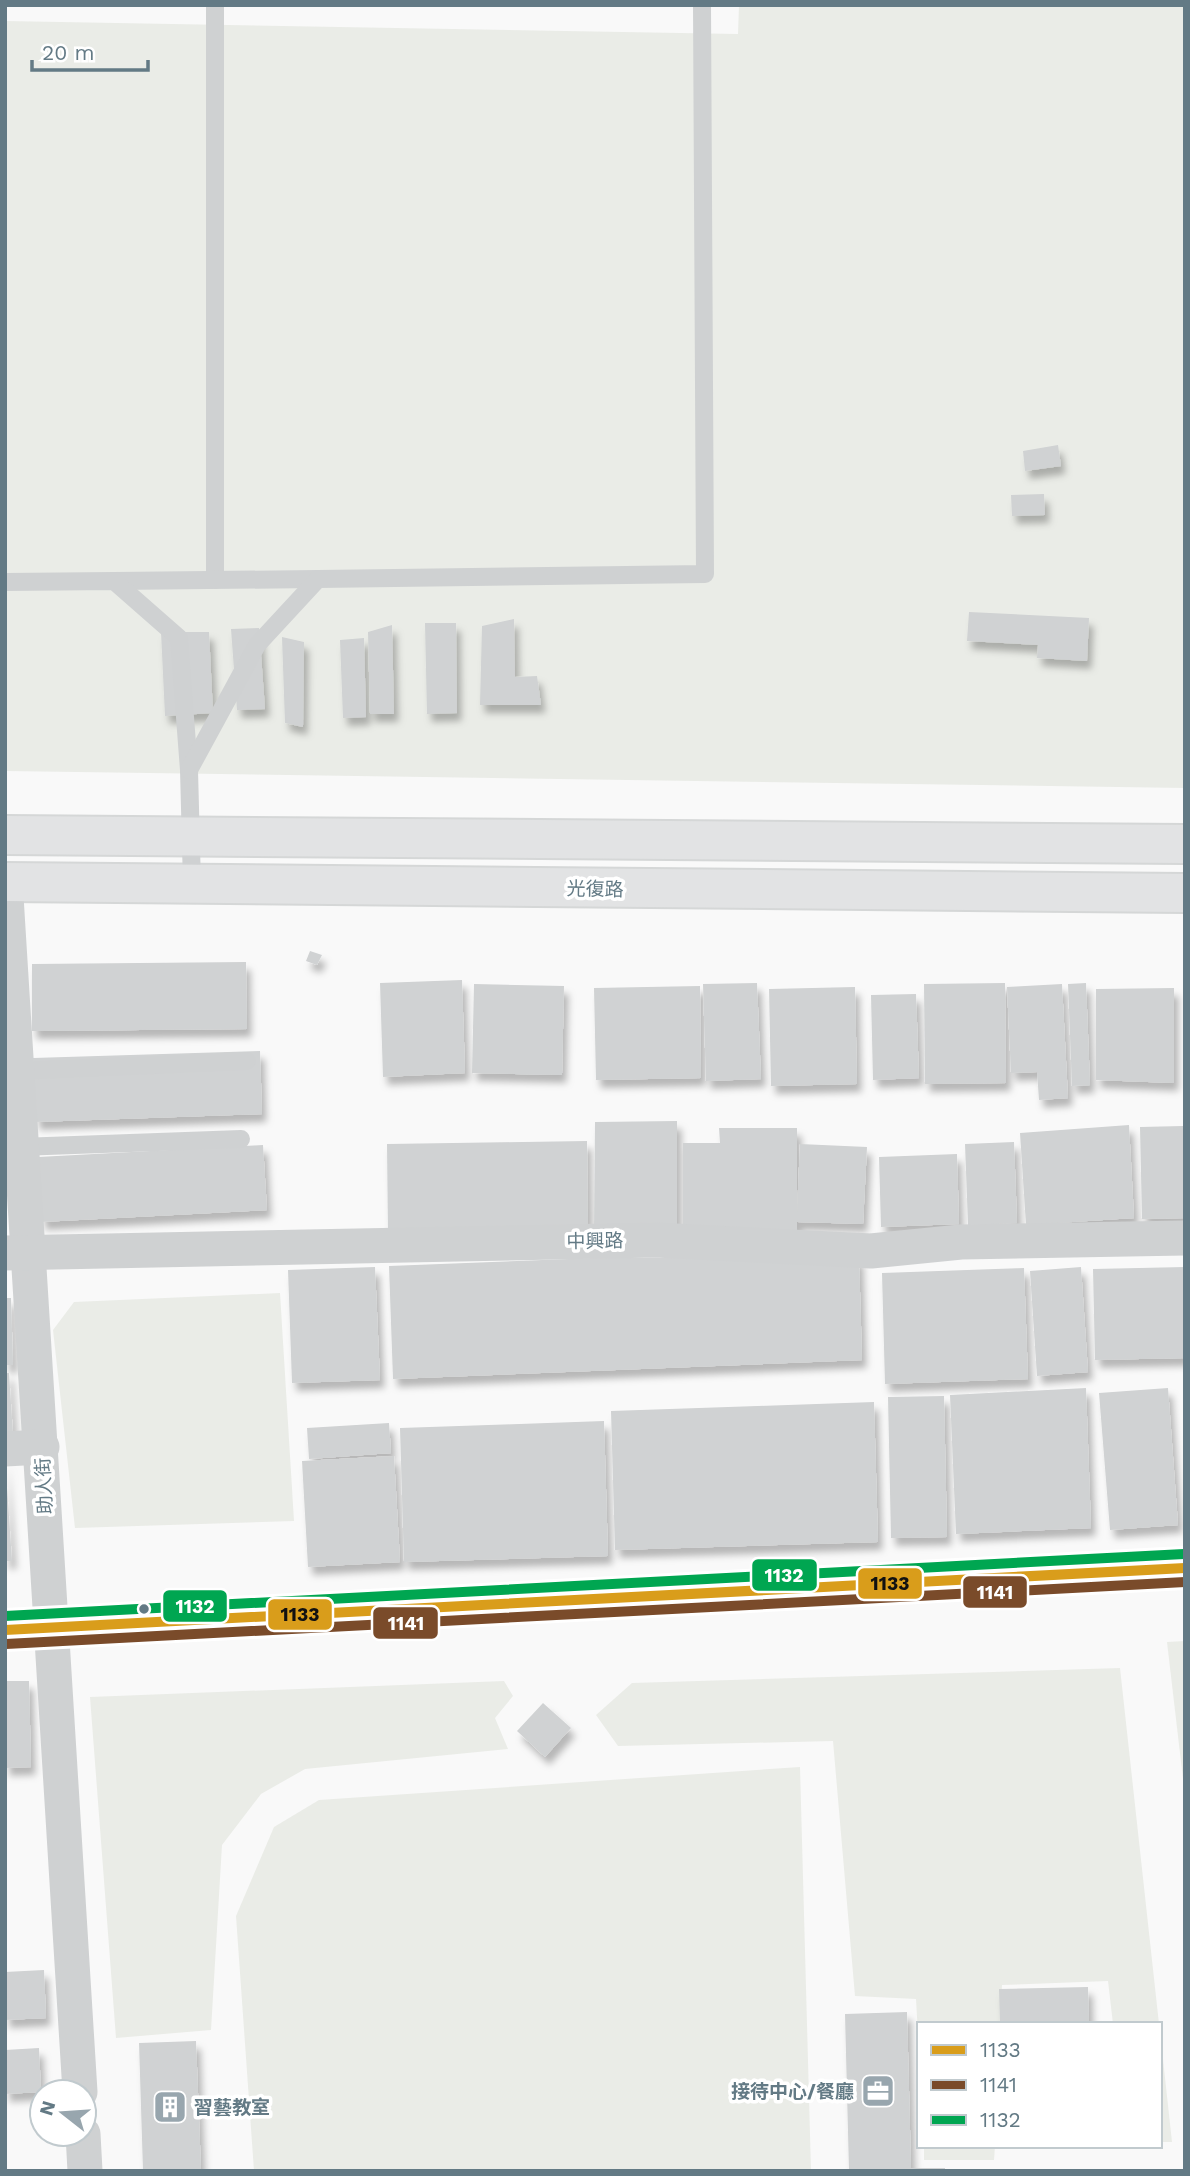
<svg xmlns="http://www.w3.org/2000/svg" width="1190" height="2176" viewBox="0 0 1190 2176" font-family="'Work Sans','Noto Sans TC',sans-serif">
	<defs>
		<filter id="shadow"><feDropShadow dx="4.5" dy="8" stdDeviation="3.5" flood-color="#0004"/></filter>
	</defs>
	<rect width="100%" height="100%" fill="#f9f9f9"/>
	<!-- green -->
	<g fill="#eaece7">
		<path d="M739 5H1185V788L5 771V21L738 34Z"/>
		<path d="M280 1293 294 1521 75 1528 53 1330 74 1302Z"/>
		<path d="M1185 1641V1796L1167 1642Z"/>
		<path d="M1120 1668 1159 2024H1113L1108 1981 1002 1985 1000 2024H919V2052L916 1999 855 1996 833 1741 618 1746 596 1715 632 1683Z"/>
		<path d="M504 1681 513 1696 495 1718 508 1749 305 1769 261 1794 222 1845 211 2030 116 2038 90 1697Z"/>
		<path d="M800 1767 811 2171H254L236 1916 274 1827 319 1800Z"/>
		<path d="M1160 2032 1172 2142H1160Z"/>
		<path d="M924 2146H995L994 2160H924Z"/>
	</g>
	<!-- building -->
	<g fill="#d0d2d3" filter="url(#shadow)">
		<path d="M1058 445 1061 466 1025 471 1023 451Z"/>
		<path d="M1044 494 1045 515 1012 516 1011 495Z"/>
		<path d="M969 612 1089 618 1087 661 1037 658 1038 645 967 641Z"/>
		<path d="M514 619 515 677 537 676 541 705H480L482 626Z"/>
		<path d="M425 623H456L457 713 427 714Z"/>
		<path d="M392 625 394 714H370L368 632Z"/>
		<path d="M259 628 265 709 237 710 231 629Z"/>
		<path d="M161 632H209L213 713 165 716Z"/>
		<path d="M282 637 304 642 303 727 285 723Z"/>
		<path d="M364 638 366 717 343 718 340 640Z"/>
		<path d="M310 951 322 955 317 965 306 961Z"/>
		<path d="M246 962 247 1029 32 1031V964Z"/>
		<path d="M462 980 465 1073 383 1077 380 983Z"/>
		<path d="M757 983 761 1079 706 1081 703 984Z"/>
		<path d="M1005 983 1006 1083 925 1084 924 984Z"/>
		<path d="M1086 983 1090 1085 1072 1086 1068 984Z"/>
		<path d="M474 984 564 986 562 1075 472 1073Z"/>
		<path d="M1062 984 1068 1098 1039 1100 1037 1072 1011 1073 1007 987Z"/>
		<path d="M700 986 701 1078 596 1080 594 988Z"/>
		<path d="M855 987 857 1084 771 1086 769 989Z"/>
		<path d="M1174 988V1083L1096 1080V989Z"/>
		<path d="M916 994 919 1078 873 1080 871 995Z"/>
		<path d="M260 1051 262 1114 35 1122 33 1058Z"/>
		<path d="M677 1121V1231H594L595 1122Z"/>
		<path d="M1129 1125 1134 1218 1026 1225 1020 1133Z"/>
		<path d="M1183 1126 1185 1218 1142 1219 1140 1127Z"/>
		<path d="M719 1128H797V1212L800 1144 867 1147 863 1224 797 1222V1231L683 1232V1143H720Z"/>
		<path d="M587 1141 588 1231 388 1234 387 1144Z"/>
		<path d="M1014 1142 1017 1223 968 1225 965 1144Z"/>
		<path d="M263 1145 267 1210 41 1222 38 1157Z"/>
		<path d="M957 1154 959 1224 881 1227 879 1157Z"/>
		<path d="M859 1257 862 1360 393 1379 389 1266 594 1258Z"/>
		<path d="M375 1267 380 1380 292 1383 288 1270Z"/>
		<path d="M1081 1267 1088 1372 1037 1376 1030 1271Z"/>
		<path d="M1185 1267V1358L1095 1360 1093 1269Z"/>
		<path d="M1024 1268 1028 1379 885 1384 882 1273Z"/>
		<path d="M5 1298H11L13 1365H5Z"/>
		<path d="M5 1373H9L13 1435H5Z"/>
		<path d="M1086 1388 1091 1528 956 1534 950 1395Z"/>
		<path d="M1168 1388 1178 1525 1110 1530 1099 1393Z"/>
		<path d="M944 1396 947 1537 891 1538 888 1397Z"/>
		<path d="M874 1402 878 1542 615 1550 611 1411Z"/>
		<path d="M604 1421 608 1556 404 1562 400 1428Z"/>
		<path d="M389 1423 391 1453 309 1459 307 1428Z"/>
		<path d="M394 1456 400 1562 308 1567 302 1461Z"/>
		<path d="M5 1457 12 1561H5Z"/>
		<path d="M5 1681H29L31 1767 5 1768Z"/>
		<path d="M543 1703 571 1728 545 1757 517 1731Z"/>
		<path d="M44 1970 46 2018 5 2020V1972Z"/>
		<path d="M1088 1987 1089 2024H1000L999 1989Z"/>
		<path d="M907 2012 911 2168H945V2171H849L845 2014Z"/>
		<path d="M196 2041 201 2171H143L139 2043Z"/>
		<path d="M39 2048 41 2092 5 2094V2050Z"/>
	</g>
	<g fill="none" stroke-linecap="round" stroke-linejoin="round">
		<defs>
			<g id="primary">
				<path d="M5 835 1185 844"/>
				<path d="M5 882 1185 893"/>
			</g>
		</defs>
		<!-- primary casing -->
		<use href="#primary" stroke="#d5d7d7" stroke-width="42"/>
		<!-- lane -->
		<g stroke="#cfd1d2" stroke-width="18">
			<path d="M215 5V580"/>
			<path d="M114 581 318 579"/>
			<path d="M5 582 114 581 179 638 189 770 192 884"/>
			<path d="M189 770 257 645 318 579 705 574 702 5"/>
			<path d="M16 1071 247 1061"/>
			<path d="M19 1147 241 1139"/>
		</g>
		<!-- street -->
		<g stroke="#cfd1d2" stroke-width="35">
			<path d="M5 880 80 2092"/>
			<path d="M5 1253 656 1240 871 1251 961 1242 1185 1238"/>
			<path d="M5 1449 42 1447"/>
			<path d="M5 1630 1185 1568"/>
			<path d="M83 2134 85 2171"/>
		</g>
		<!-- primary -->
		<use href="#primary" stroke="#e2e3e4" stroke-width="38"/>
		<defs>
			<path id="bus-1" d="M5 1630 1185 1568"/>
			<path id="bus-2" d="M6 1644 1185 1582"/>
			<path id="bus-3" d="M5 1616 1184 1554"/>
		</defs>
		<!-- bus-1 casing -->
		<use href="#bus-1" stroke="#fff" stroke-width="16"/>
		<!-- bus-2 casing -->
		<use href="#bus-2" stroke="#fff" stroke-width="16"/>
		<!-- bus-3 casing -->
		<use href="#bus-3" stroke="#fff" stroke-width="16"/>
		<!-- bus-1 -->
		<use href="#bus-1" stroke="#d99d1b" stroke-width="10"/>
		<!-- bus-2 -->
		<use href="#bus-2" stroke="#7a4b2a" stroke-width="10"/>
		<!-- bus-3 -->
		<use href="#bus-3" stroke="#00a651" stroke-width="10"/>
	</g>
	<!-- icons -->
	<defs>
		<symbol id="office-square" viewBox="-11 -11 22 22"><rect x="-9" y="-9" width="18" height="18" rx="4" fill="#98a6ae" stroke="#fff"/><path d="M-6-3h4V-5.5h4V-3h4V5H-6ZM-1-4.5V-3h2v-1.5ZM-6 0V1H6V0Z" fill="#fff"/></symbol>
		<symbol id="building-square" viewBox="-11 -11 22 22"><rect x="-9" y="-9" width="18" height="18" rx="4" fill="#98a6ae" stroke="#fff"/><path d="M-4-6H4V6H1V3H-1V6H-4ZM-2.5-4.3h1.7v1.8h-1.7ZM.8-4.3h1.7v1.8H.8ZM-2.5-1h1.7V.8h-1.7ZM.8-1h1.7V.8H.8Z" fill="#fff"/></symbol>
	</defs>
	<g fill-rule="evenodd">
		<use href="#office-square" x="859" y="2072" width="38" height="38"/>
		<use href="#building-square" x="151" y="2088" width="38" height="38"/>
	</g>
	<!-- markers -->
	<circle fill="#637a85" stroke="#fff" stroke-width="2.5" cx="144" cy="1609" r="6"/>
	<g text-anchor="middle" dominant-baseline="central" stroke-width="7" stroke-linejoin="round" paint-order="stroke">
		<!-- street labels -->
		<g font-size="19" fill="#637a85" stroke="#fff">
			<text transform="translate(595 889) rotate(1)">光復路</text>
			<text transform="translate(595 1241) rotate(-1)">中興路</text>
			<text transform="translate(44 1486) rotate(-93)">助人街</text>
		</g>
		<!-- poi labels -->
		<g font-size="19" font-weight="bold" fill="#637a85" stroke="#fff" text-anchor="end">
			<text x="854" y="2091">接待中心/餐廳</text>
			<text x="194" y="2107" text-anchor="start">習藝教室</text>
		</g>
	</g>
	<g stroke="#fff" stroke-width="2.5">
		<rect x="751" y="1558" width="67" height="34" rx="7" fill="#00a651"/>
		<rect x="857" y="1567" width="66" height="33" rx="7" fill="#d99d1b"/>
		<rect x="962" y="1575" width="66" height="34" rx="7" fill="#7a4b2a"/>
		<rect x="162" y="1589" width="66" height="34" rx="7" fill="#00a651"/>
		<rect x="267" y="1598" width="66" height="33" rx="7" fill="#d99d1b"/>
		<rect x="372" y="1606" width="67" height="34" rx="7" fill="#7a4b2a"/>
	</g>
	<g font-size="19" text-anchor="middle" font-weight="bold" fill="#fff">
		<text x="784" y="1582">1132</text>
		<text x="995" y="1599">1141</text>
		<text x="195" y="1613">1132</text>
		<text x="406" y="1630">1141</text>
	</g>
	<g font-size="19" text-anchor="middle" font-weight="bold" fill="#111">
		<text x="890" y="1590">1133</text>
		<text x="300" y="1621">1133</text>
	</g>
	<!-- border -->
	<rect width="1190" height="2176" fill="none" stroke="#637a85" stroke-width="14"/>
	<!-- legend -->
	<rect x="917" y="2022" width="245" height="126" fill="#ffffff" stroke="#c1cace" stroke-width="2"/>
	<rect x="931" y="2045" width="35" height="10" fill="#d99d1b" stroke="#c1cace" stroke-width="2"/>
	<text x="980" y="2057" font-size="21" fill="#637a85">1133</text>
	<rect x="931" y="2080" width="35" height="10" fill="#7a4b2a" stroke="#c1cace" stroke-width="2"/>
	<text x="980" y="2092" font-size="21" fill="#637a85">1141</text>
	<rect x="931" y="2115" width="35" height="10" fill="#00a651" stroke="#c1cace" stroke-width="2"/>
	<text x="980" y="2127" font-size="21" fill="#637a85">1132</text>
	<!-- north arrow -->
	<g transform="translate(63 2113) rotate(287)"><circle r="33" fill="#ffffff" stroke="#c1cace" stroke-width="2"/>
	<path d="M0-5L12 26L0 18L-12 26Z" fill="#98a6ae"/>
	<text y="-10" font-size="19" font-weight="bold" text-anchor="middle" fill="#637a85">N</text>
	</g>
	<!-- scale -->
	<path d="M32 60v10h116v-10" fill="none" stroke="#637a85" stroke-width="3.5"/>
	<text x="42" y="60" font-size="21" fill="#637a85" stroke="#ffffff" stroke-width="5" paint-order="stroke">20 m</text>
</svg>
